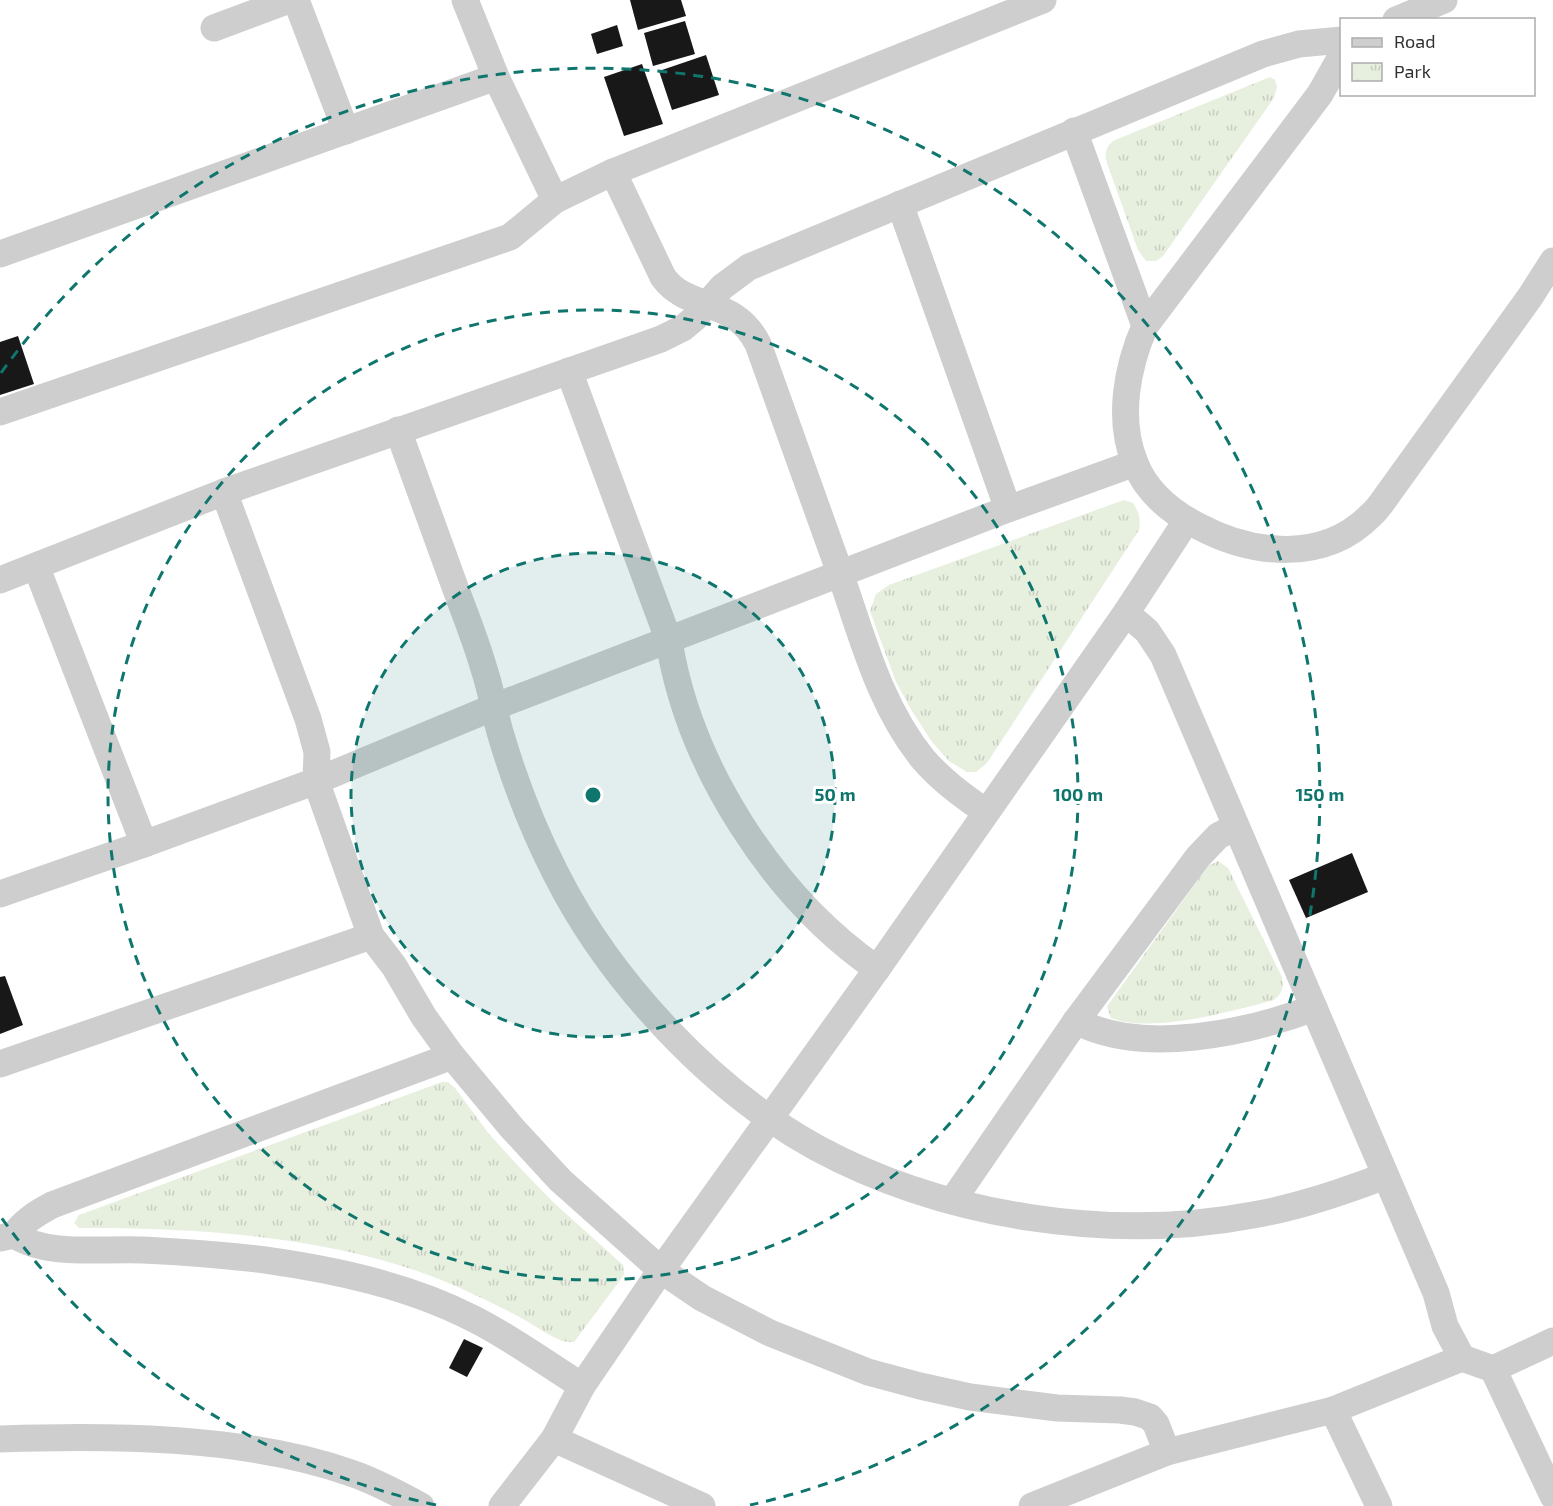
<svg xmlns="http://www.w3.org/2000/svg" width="1553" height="1506" viewBox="0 0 1553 1506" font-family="'Exo 2',sans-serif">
	<defs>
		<pattern id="park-tufts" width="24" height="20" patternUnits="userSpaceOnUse" patternTransform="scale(1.5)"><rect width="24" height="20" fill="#e7efdf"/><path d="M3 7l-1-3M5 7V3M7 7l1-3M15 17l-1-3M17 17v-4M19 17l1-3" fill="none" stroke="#c7cdc0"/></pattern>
	</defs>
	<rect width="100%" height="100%" fill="#fff"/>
	<!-- park -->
	<g fill="url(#park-tufts)">
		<path d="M1270 77 1275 80 1277 87 1274 98 1163 256 1156 261H1146L1138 250 1107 163C1104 152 1106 146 1115 140Z"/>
		<path d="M1124 500 1133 503C1139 513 1141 519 1139 530L987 763 976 772H967L949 761 932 742 912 711 896 682 870 611 876 594 889 585Z"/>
		<path d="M1218 861 1228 868 1282 977C1284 989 1282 993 1274 1000 1233 1011 1151 1034 1111 1018L1107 1007 1110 1002 1208 866Z"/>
		<path d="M442 1082H448L455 1088 489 1134 521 1169 553 1202 623 1265 624 1274 621 1279 574 1342C569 1342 565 1342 560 1340 548 1335 537 1327 525 1320 501 1307 476 1295 451 1284 341 1237 198 1227 79 1228L74 1223 79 1215Z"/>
	</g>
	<!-- building -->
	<g fill="#181818">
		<path d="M630 0H681L686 16 638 30Z"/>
		<path d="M685 21 695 54 653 66 644 33Z"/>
		<path d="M617 25 623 46 597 54 591 34Z"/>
		<path d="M706 55 719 95 672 110 659 71Z"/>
		<path d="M642 64 663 124 624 136 604 77Z"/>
		<path d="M18 336 34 384 0 395V342Z"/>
		<path d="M1352 853 1368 892 1306 918 1289 880Z"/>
		<path d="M5 976 23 1025 0 1034V977Z"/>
		<path d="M464 1339 483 1348 467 1377 449 1368Z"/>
	</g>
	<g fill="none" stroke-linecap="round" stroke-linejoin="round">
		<!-- street -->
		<g stroke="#cecece" stroke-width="27">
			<path d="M296 0 346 131"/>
			<path d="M465 0 496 77 555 200 613 172 1043 0"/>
			<path d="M1396 20 1444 0"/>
			<path d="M214 28 289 0"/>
			<path d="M1342 55 1320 94 1145 326C1127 367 1117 419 1135 463 1146 491 1171 512 1198 526 1252 555 1324 563 1371 515 1378 509 1383 501 1388 494L1530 297 1553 261"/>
			<path d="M1074 131 1145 326"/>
			<path d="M613 172 663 277C688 312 734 296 758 344 783 415 809 487 835 559 860 627 876 701 923 759 941 780 963 796 986 812"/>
			<path d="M900 204 1008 509"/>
			<path d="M0 254 496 77"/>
			<path d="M569 371 669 641C689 766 773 897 877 969"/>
			<path d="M0 412 510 237 555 200"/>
			<path d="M398 430C417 482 436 535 455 587 465 614 476 641 484 669 491 689 494 711 500 732 514 780 533 829 556 874 610 981 711 1090 817 1148 945 1217 1111 1242 1253 1215 1299 1207 1342 1192 1385 1176"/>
			<path d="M224 492 308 719 317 752 316 781 371 936 394 966 424 1017 452 1056 512 1128 560 1180 661 1270 702 1298 770 1333 868 1372 920 1386 970 1397 1057 1408 1120 1410 1135 1412 1150 1417 1156 1424 1167 1452"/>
			<path d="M36 566 144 844"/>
			<path d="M0 580 224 492 661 339 683 328 695 318 722 287 749 267 1263 54 1299 44 1342 40"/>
			<path d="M1126 613 1147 631 1163 655 1436 1293 1445 1326 1462 1358 1493 1369 1553 1496"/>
			<path d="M0 894 144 844 316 781 494 707 1008 509 1135 463"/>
			<path d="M1076 1021C1143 1056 1246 1033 1314 1008"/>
			<path d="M0 1064 371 936"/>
			<path d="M953 1200 1076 1021 1198 857 1218 836 1235 827"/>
			<path d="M14 1235C48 1257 103 1248 143 1250 184 1252 224 1255 265 1260 336 1270 410 1286 474 1319 510 1337 547 1364 582 1386"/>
			<path d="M0 1238 14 1235C24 1221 37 1213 52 1205L452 1056"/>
			<path d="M1493 1369 1553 1341"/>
			<path d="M1333 1410 1379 1506"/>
			<path d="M0 1439C111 1435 246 1436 351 1473 375 1481 399 1494 421 1506"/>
			<path d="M554 1439 702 1506"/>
			<path d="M502 1506 554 1439 582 1386 661 1270 877 969 1126 613 1187 520"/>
			<path d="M1032 1506 1167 1452 1333 1410 1462 1358"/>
		</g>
	</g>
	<!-- distance rings -->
	<circle cx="593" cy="795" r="242" fill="#0f766e" fill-opacity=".12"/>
	<g fill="none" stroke="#0f766e" stroke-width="3" stroke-dasharray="10 8">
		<circle cx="593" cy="795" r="242"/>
		<circle cx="593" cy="795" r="485"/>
		<path d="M436 1505A727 727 0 0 1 1 1217M1 373A727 727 0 1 1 750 1505"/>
	</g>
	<circle cx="593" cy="795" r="9" fill="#0f766e" stroke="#fff" stroke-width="3"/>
	<g font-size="18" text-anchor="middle" font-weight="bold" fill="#0f766e" stroke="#fff" stroke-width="6" stroke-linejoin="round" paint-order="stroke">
		<text x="835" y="801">50 m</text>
		<text x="1078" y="801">100 m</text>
		<text x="1320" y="801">150 m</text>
	</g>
	<!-- legend -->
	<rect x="1340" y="18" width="195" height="78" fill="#ffffff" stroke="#adadad" stroke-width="1.5"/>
	<rect x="1352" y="38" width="30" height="9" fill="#cecece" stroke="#adadad" stroke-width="1.5"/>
	<text x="1394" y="48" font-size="18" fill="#313131">Road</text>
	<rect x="1352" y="63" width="30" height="18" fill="url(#park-tufts)" stroke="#adadad" stroke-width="1.5"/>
	<text x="1394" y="78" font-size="18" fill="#313131">Park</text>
</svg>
